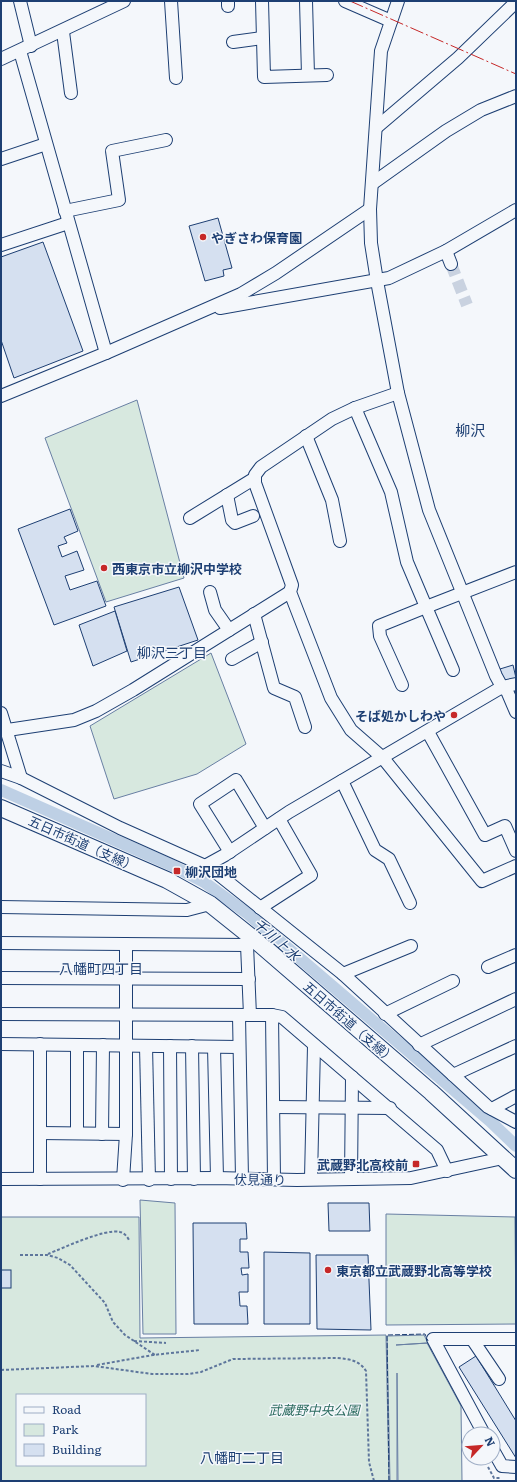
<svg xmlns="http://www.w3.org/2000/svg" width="517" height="1482" viewBox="0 0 517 1482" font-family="Literata,'Noto Sans JP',serif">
	<rect width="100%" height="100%" fill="#f4f7fb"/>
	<!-- green -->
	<g fill="#d7e8df" stroke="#687fa3" fill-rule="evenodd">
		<path d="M137 400 184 578 106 602 45 438Z"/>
		<path d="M211 653 246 744 197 774 114 799 90 726Z"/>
		<path d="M140 1200 175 1203 176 1334H143Z"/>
		<path d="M386 1214 515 1217 516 1324 386 1325Z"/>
		<path d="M1 1217H139L140 1338 386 1335 389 1481H1ZM17 1395H145V1465H17Z"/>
		<path d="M424 1335 428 1343 396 1345 427 1343 461 1406 462 1481H398L397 1373V1481H390L387 1336Z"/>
	</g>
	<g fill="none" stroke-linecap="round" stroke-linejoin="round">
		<!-- canal -->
		<path stroke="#bed0e5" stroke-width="12" d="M1 790 171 865 204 882 248 914 490 1121 516 1146"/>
	</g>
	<!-- building -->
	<g fill="#d5e0f0" stroke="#1d3f73">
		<path d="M218 218 232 268 223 270 224 276 205 281 189 226Z"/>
		<path d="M43 242 83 351 14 378 1 340V257Z"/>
		<path d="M70 509 78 531 64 537 67 543 58 546 62 557 77 551 84 570 65 576 70 590 97 581 106 606 54 625 18 529Z"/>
		<path d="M179 587 198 640 131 662 114 607Z"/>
		<path d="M115 611 127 651 93 666 79 625Z"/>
		<path d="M513 665 516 678 504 682 500 669Z"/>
		<path d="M328 1203H369L370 1231H329Z"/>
		<path d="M193 1223H246L247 1239H240V1252H248L249 1268H241L242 1275 248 1274V1292H239L240 1306H247L248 1324H194Z"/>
		<path d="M264 1252 310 1253V1324H264Z"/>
		<path d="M316 1255H368L371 1330 317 1329Z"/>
		<rect x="1" y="1270" width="10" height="18"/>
		<path d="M476 1356 516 1421V1458L459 1367Z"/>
	</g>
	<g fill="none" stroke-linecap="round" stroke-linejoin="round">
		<!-- minor-tunnel -->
		<path stroke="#c9d2e0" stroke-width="12" stroke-dasharray="12 6" stroke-linecap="butt" d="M451 264 467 305"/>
		<defs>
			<g id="minor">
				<path d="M20 1 31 46"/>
				<path d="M171 1 176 78"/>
				<path d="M228 1V6"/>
				<path d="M262 1 264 77 327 75"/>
				<path d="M306 1 308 75"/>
				<path d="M345 1 391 21"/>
				<path d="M398 1 381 51 370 209 371 243 377 281 398 393 429 510 496 676 502 687 507 691 516 712"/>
				<path d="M63 32 71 93"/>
				<path d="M233 42 262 38"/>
				<path d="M20 51 106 353"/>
				<path d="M1 59 124 1"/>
				<path d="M377 127 458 58 516 2"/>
				<path d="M1 159 46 144"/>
				<path d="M373 183 446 131 481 110 516 96"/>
				<path d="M65 211 119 200 112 151 166 140"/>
				<path d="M1 245 68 223"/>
				<path d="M446 251 451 264"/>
				<path d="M220 308 389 278 446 251 516 210"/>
				<path d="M398 393 355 408 332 419 261 467 255 475V483L292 585 290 592 331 698 351 730 383 758 482 881 516 866"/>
				<path d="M1 396 106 353 241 294 276 273 370 209"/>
				<path d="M355 408 391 492 407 562 426 607 516 572"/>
				<path d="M306 436 332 500 340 541"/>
				<path d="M227 495 232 520 235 523 253 516"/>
				<path d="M190 518 255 478"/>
				<path d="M210 592 215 610 229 630"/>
				<path d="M254 614 274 688 295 697 305 727"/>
				<path d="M232 659 262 642"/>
				<path d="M402 685 380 636 379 626 426 607 453 670"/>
				<path d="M1 713 21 778"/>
				<path d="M1 731 74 720 96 711 133 690 290 592"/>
				<path d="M428 732 485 835 505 826 516 851"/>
				<path d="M1 771 21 778 120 828 205 866 218 874 343 974 488 1107 516 1122"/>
				<path d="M342 781 375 850 389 859 410 903"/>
				<path d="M230 852 200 804 236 780 265 828"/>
				<path d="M205 866 225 855 289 812 502 687 516 684"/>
				<path d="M1 907 187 910 210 904"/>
				<path d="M260 908 311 875 279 819"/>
				<path d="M1 943 247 945"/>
				<path d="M488 967 516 955"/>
				<path d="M343 974 411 946"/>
				<path d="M1 978 249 979"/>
				<path d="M1 1014 272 1015 282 1017 437 1150 447 1171"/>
				<path d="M385 1014 453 981"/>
				<path d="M250 1015 247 945 254 940"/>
				<path d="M272 1015 274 1179"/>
				<path d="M239 1016 242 1178"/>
				<path d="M1 1044 239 1047"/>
				<path d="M419 1045 516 999"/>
				<path d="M146 1046 149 1180"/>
				<path d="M170 1046 171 1179"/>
				<path d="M192 1046 194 1179"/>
				<path d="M214 1047 217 1178"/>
				<path d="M453 1075 516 1046"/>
				<path d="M274 1107 390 1108"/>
				<path d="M492 1109 516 1096"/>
				<path d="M40 1133 126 1134"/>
				<path d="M77 1133V1045"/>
				<path d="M102 1134 103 1045"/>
				<path d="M311 1178 314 1046"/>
				<path d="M1 1179 217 1178 297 1180 411 1178 503 1158"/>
				<path d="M40 1179V1044"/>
				<path d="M351 1179 352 1077"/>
				<path d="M123 1180 126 1134V944"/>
				<path d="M472 1339 499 1379"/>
				<path d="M484 1434 433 1339H516"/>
				<path d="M493 1450 502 1466 516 1467"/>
			</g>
			<path id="major" d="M1 808 167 880 210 904 255 940 431 1092 516 1170"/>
		</defs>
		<!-- minor casing -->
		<use href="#minor" stroke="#1d3f73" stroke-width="14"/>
		<!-- major casing -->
		<use href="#major" stroke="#1d3f73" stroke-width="18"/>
		<!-- path -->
		<g stroke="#5e769c" stroke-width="2" stroke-dasharray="3 2" stroke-linecap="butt">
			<path d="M48 1254C63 1248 106 1228 120 1232 124 1233 127 1236 129 1240"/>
			<path d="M20 1255H47L58 1258 70 1265 105 1303 113 1322 125 1335 155 1355"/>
			<path d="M134 1341 166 1343"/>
			<path d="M97 1365 153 1355 200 1350"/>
			<path d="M1 1370 94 1366 152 1374H188L201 1372 233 1359 337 1358C349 1359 359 1360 366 1371L369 1462 374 1481"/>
			<path d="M488 1467 494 1478H501"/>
		</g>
		<!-- minor -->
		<use href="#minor" stroke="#f4f7fb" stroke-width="12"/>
		<!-- major -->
		<use href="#major" stroke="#f4f7fb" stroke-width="16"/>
		<!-- fence -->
		<path stroke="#1d3f73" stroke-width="1" stroke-dasharray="5 2" stroke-linecap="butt" d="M389 1481 387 1335 425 1334 428 1341"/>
		<!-- power -->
		<path stroke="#c62828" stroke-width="1" stroke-dasharray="14 3 2 3" stroke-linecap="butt" d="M350 1 516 74"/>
	</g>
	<!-- markers -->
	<g fill="#c62828" stroke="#f4f7fb" stroke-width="1.5">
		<circle cx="203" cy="237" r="4"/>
		<circle cx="104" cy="568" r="4"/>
		<circle cx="454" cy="715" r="4"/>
		<rect x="173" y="867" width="8" height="8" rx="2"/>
		<rect x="412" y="1160" width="8" height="8" rx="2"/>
		<circle cx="328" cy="1270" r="4"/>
	</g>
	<g text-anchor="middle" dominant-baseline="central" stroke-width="3" stroke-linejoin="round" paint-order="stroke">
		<!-- poi labels -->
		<g font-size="13" font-weight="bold" fill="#1d3f73" stroke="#f4f7fb" text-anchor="start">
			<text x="211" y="237">やぎさわ保育園</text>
			<text x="112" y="568">西東京市立柳沢中学校</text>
			<text x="446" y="715" text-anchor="end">そば処かしわや</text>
			<text x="185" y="871">柳沢団地</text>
			<text x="408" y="1164" text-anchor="end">武蔵野北高校前</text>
			<text x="336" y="1270">東京都立武蔵野北高等学校</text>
		</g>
		<!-- street labels -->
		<g font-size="13" fill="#1d3f73" stroke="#f4f7fb">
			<text transform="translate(83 843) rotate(24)">五日市街道（支線）</text>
			<text transform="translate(350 1022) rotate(41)">五日市街道（支線）</text>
			<text transform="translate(260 1179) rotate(1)">伏見通り</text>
		</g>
		<!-- park labels -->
		<g font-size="13" font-style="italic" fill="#2c6c60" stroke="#f4f7fb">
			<text x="314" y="1409">武蔵野中央公園</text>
		</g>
		<!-- neighbourhood labels -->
		<g font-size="14" fill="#1d3f73" stroke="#f4f7fb">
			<text x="172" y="652">柳沢三丁目</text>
			<text x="101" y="968">八幡町四丁目</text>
			<text x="242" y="1457">八幡町二丁目</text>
		</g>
		<!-- water labels -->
		<g font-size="14" font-style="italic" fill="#1d3f73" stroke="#f4f7fb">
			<text transform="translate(277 939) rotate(41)">千川上水</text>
		</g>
		<!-- quarter labels -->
		<g font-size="15" fill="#1d3f73" stroke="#f4f7fb">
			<text x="470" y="429">柳沢</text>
		</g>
	</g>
	<!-- border -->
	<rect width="517" height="1482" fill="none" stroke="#1d3f73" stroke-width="4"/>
	<!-- legend -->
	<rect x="16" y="1394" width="130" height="72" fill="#f4f7fb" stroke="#9eadc5"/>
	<rect x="24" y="1407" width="20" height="6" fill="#f4f7fb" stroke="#9eadc5"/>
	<text x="52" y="1414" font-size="12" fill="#1d3f73">Road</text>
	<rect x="24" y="1424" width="20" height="12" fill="#d7e8df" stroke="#9eadc5"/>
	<text x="52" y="1434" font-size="12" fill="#1d3f73">Park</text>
	<rect x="24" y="1444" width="20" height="12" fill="#d5e0f0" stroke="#9eadc5"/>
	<text x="52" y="1454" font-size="12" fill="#1d3f73">Building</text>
	<!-- north arrow -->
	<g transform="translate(481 1446) rotate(64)"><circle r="19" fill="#f4f7fb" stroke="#9eadc5"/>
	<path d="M0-3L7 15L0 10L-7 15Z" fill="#c62828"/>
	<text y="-6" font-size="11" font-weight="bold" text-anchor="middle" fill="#1d3f73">N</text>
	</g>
</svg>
